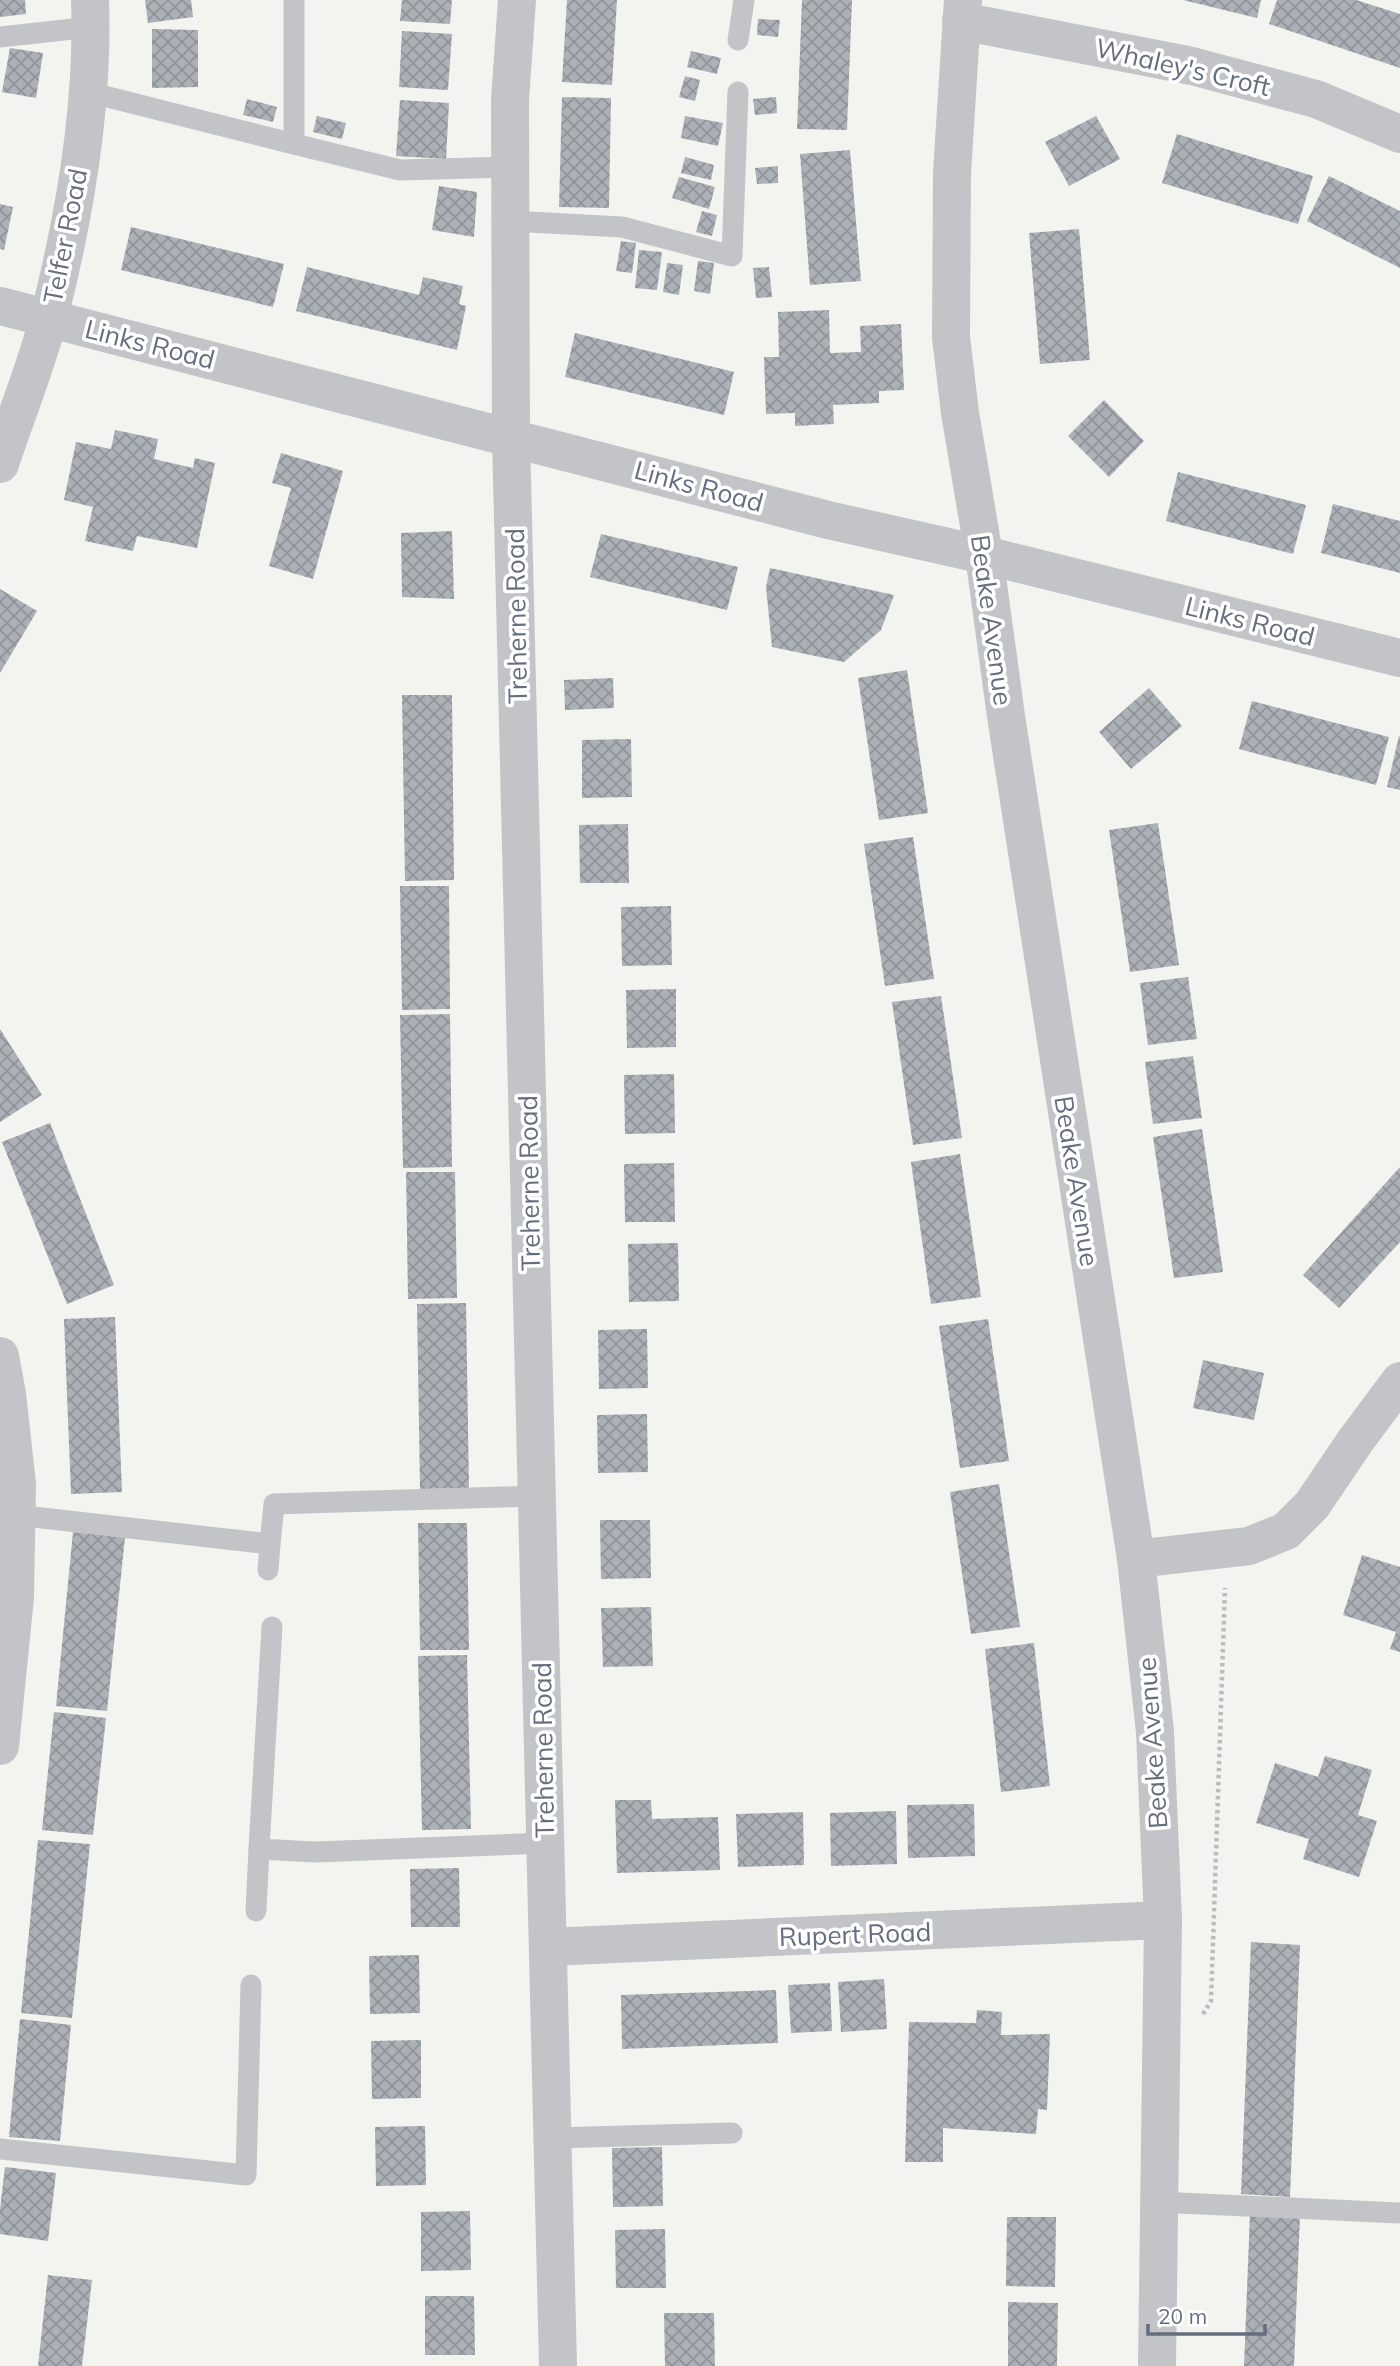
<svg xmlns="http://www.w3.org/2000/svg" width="1400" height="2366" viewBox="0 0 1400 2366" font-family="Mulish,sans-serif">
	<defs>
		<pattern id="building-cross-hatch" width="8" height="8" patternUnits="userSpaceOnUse" patternTransform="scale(1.75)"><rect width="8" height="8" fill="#acb1b7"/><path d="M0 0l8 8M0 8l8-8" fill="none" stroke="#90949a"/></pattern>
	</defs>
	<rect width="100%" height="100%" fill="#f3f4f0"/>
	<!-- building -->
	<g fill="url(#building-cross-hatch)">
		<path d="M0 0H25L26 14 0 17Z"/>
		<path d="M145 0H191L193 17 148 23Z"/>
		<path d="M402 0H452L450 24 400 21Z"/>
		<path d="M567 0H617L612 85 562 82Z"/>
		<path d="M802 0H852L847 130 797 129Z"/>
		<path d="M1183 0H1261L1257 18Z"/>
		<path d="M1277 0H1356L1400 14V68L1269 24Z"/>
		<path d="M758 19 780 20 778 37 757 35Z"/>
		<path d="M152 29 198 30V87L152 88Z"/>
		<path d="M402 31 452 34 448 90 399 87Z"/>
		<path d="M10 48 43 53 36 98 2 92Z"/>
		<path d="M691 51 721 58 717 74 687 67Z"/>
		<path d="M685 76 700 80 695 101 679 97Z"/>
		<path d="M562 97 611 98 609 208 559 207Z"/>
		<path d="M776 97 777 113 755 115 753 99Z"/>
		<path d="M247 99 277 107 273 122 243 115Z"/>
		<path d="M400 100 449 103 446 159 396 156Z"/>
		<path d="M317 116 346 123 342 139 313 132Z"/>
		<path d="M685 116 723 123 718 146 681 138Z"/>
		<path d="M1096 116 1120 159 1069 186 1045 142Z"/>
		<path d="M1177 134 1313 176 1298 224 1162 183Z"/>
		<path d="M850 150 861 281 810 285 800 154Z"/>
		<path d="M685 157 714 165 711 180 681 173Z"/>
		<path d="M778 166V183L757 184 755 168Z"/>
		<path d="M1329 176 1400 211V268L1307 221Z"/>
		<path d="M679 177 715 187 709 209 672 198Z"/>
		<path d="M439 186 477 192 474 237 432 230Z"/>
		<path d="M0 204 13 207 4 250 0 249Z"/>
		<path d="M702 211 717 215 712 236 696 232Z"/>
		<path d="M131 227 284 264 273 307 121 270Z"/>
		<path d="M1079 229 1090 360 1040 364 1029 233Z"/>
		<path d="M621 241 636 243 632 273 616 271Z"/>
		<path d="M639 250 662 252 657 290 635 288Z"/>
		<path d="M698 261 714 263 710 294 694 291Z"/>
		<path d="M667 263 683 265 679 295 663 292Z"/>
		<path d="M307 267 419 295 423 277 463 286 459 304 466 306 457 350 296 311Z"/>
		<path d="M769 267 772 297 756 298 753 268Z"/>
		<path d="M829 310 830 353 861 352 860 326 901 324 904 390 879 391V403L833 405 834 424 795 426V413L766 414 764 357H779L778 312Z"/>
		<path d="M575 333 734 372 724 415 565 377Z"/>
		<path d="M1104 400 1144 441 1109 477 1068 436Z"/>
		<path d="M115 430 158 439 154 459 193 468 195 458 215 463 197 548 137 536 133 551 85 541 93 507 64 500 76 442 111 449Z"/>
		<path d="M281 453 343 471 313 579 269 566 291 488 272 483Z"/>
		<path d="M1178 472 1306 505 1293 554 1166 521Z"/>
		<path d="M1333 504 1400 521V573L1321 553Z"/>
		<path d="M452 531 454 599 402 597 401 533Z"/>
		<path d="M601 534 738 567 727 610 590 577Z"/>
		<path d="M770 568 894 595 881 630 844 662 772 647 766 587Z"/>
		<path d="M0 589 37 611 0 673Z"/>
		<path d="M907 670 928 813 879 820 858 678Z"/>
		<path d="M613 678 614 708 565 710 564 680Z"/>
		<path d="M1149 688 1182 726 1131 769 1099 732Z"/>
		<path d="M402 695H452L454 880 405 881Z"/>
		<path d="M1252 701 1389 737 1376 785 1239 749Z"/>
		<path d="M1399 736 1400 737V790L1387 787Z"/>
		<path d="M631 739 632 797 582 798V740Z"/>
		<path d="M1158 823 1179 965 1130 972 1109 830Z"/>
		<path d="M628 824 629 883H580L579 825Z"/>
		<path d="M913 837 934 979 885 986 864 844Z"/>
		<path d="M400 886H449L450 1009 402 1010Z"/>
		<path d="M671 906 672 965 622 966 621 907Z"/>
		<path d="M1188 977 1197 1039 1148 1045 1140 983Z"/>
		<path d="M676 989V1047L627 1048 626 990Z"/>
		<path d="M941 996 962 1138 913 1145 892 1002Z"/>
		<path d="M450 1014 452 1167 403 1168 400 1015Z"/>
		<path d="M0 1029 42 1095 0 1122Z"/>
		<path d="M1193 1056 1202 1118 1153 1124 1145 1062Z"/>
		<path d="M674 1074 675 1133 625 1134 624 1075Z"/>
		<path d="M50 1123 114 1285 67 1304 2 1142Z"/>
		<path d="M1202 1129 1223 1272 1174 1278 1153 1137Z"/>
		<path d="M960 1154 981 1297 931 1304 911 1162Z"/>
		<path d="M674 1163 675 1222H625L624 1164Z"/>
		<path d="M1400 1167V1242L1339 1308 1303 1275Z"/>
		<path d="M406 1172H455L457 1298 408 1299Z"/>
		<path d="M678 1243 679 1301 629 1302 628 1244Z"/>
		<path d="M466 1303 469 1488 420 1489 417 1304Z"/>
		<path d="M115 1317 122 1492 71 1494 64 1319Z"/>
		<path d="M988 1319 1009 1461 960 1468 939 1326Z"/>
		<path d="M647 1329 648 1388 599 1389 598 1330Z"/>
		<path d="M1203 1360 1264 1373 1254 1420 1193 1408Z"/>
		<path d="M647 1414 648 1472 598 1473 597 1415Z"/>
		<path d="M999 1484 1020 1627 971 1634 950 1492Z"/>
		<path d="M600 1520H650L651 1578 601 1579Z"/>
		<path d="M418 1523H467L469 1650H420Z"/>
		<path d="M73 1532 125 1537 107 1711 56 1706Z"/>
		<path d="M1362 1555 1400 1567V1652L1390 1649 1396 1632 1343 1615Z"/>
		<path d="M651 1607 653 1666 603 1667 601 1608Z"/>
		<path d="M1034 1643 1050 1786 1001 1792 985 1649Z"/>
		<path d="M467 1655 471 1829 422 1830 418 1656Z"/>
		<path d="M54 1712 106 1718 93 1835 42 1830Z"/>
		<path d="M1325 1756 1372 1770 1358 1815 1377 1821 1359 1877 1303 1859 1309 1839 1256 1823 1275 1763 1318 1777Z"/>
		<path d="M615 1800H651L652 1819 718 1817 720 1870 617 1873Z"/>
		<path d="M974 1804 975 1856 908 1858 907 1805Z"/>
		<path d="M896 1811 897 1864 831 1866 830 1813Z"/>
		<path d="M803 1812 804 1865 738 1867 736 1814Z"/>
		<path d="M38 1840 90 1844 72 2018 21 2013Z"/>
		<path d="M459 1868 460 1927H411L410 1869Z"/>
		<path d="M1251 1942 1300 1945 1290 2197 1241 2194Z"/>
		<path d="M419 1955 420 2013 370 2014 369 1956Z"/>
		<path d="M884 1979 887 2029 841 2032 838 1982Z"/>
		<path d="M830 1983 832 2031 791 2033 788 1985Z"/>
		<path d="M776 1990 778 2043 622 2049 621 1995Z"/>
		<path d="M977 2010 1002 2012 1001 2035 1050 2034 1047 2110 1038 2109 1036 2134 943 2128V2162H905L909 2022 976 2023Z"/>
		<path d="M20 2019 71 2025 60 2141 9 2137Z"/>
		<path d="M421 2040V2098L372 2099 371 2041Z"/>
		<path d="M425 2126 426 2185 376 2186 375 2127Z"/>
		<path d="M662 2147 663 2206 613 2207 612 2148Z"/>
		<path d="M5 2167 56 2173 48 2241 0 2234V2209Z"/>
		<path d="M470 2211 471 2270 421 2271V2212Z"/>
		<path d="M1250 2213 1300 2215 1294 2366H1244Z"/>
		<path d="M1007 2217H1056L1055 2287 1006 2286Z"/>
		<path d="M665 2229 666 2288H616L615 2230Z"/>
		<path d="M48 2275 92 2280 82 2366H38Z"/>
		<path d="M425 2296H474L475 2355H425Z"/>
		<path d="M1008 2302 1058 2303 1057 2366H1008Z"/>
		<path d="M664 2313H714L715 2366H665Z"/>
	</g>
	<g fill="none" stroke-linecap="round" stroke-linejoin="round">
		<!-- path -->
		<path stroke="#bbbcbf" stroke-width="4.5" stroke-dasharray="3.5 3.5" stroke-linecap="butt" d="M1203 2014 1211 2001 1225 1588"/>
		<!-- service -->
		<g stroke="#c2c4c8" stroke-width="21">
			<path d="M294 0V144L400 170 510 167"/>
			<path d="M0 37 91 27"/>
			<path d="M738 40 744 0"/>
			<path d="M88 92 294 144"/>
			<path d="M510 221 622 227 732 256 738 92"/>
			<path d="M16 1515 270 1544 268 1570"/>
			<path d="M270 1544 274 1504 537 1496"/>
			<path d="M272 1627 259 1849 315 1852 546 1843"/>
			<path d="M256 1911 259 1849"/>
			<path d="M553 2138 732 2133"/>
			<path d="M0 2149 246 2175 251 1985"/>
			<path d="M1158 2202 1400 2213"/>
		</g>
		<!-- minor -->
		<g stroke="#c2c4c8" stroke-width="38">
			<path d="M517 0 510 100 511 437 558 2366"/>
			<path d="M961 21 1192 66 1316 99 1400 134"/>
			<path d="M0 464C16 415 36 367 49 317 75 215 94 106 90 0"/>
			<path d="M0 1356 7 1394 17 1484 15 1597 0 1746"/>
			<path d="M1136 1559 1249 1546 1286 1531 1312 1505 1356 1440 1400 1381"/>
			<path d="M548 1947 1163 1920"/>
		</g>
		<!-- tertiary -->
		<g stroke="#c2c4c8" stroke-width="38">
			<path d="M963 0 952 173 951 337 960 413 984 555 1006 716 1136 1559 1155 1732 1163 1920 1157 2366"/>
			<path d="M0 306 828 520 984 555 1400 658"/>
		</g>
	</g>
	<g text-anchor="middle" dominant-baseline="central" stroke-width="7" stroke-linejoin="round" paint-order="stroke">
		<!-- street labels -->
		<g font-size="26" fill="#646e7f" stroke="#fff">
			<text transform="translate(1183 67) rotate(13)">Whaley's Croft</text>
			<text transform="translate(65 236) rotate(-79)">Telfer Road</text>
			<text transform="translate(150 344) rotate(14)">Links Road</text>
			<text transform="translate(699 486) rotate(15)">Links Road</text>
			<text transform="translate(516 616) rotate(-91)">Treherne Road</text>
			<text transform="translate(992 620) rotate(82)">Beake Avenue</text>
			<text transform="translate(1250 621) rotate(14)">Links Road</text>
			<text transform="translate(1077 1181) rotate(81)">Beake Avenue</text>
			<text transform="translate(529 1183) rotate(-91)">Treherne Road</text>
			<text transform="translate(1152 1743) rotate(-94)">Beake Avenue</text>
			<text transform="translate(543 1750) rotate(-91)">Treherne Road</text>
			<text transform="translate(855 1934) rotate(-2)">Rupert Road</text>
		</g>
	</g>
	<!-- scale -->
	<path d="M1148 2324v10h117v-10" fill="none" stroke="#646e7f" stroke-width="3.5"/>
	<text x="1158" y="2324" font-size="21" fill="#646e7f" stroke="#ffffff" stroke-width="5" paint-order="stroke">20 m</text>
</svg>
